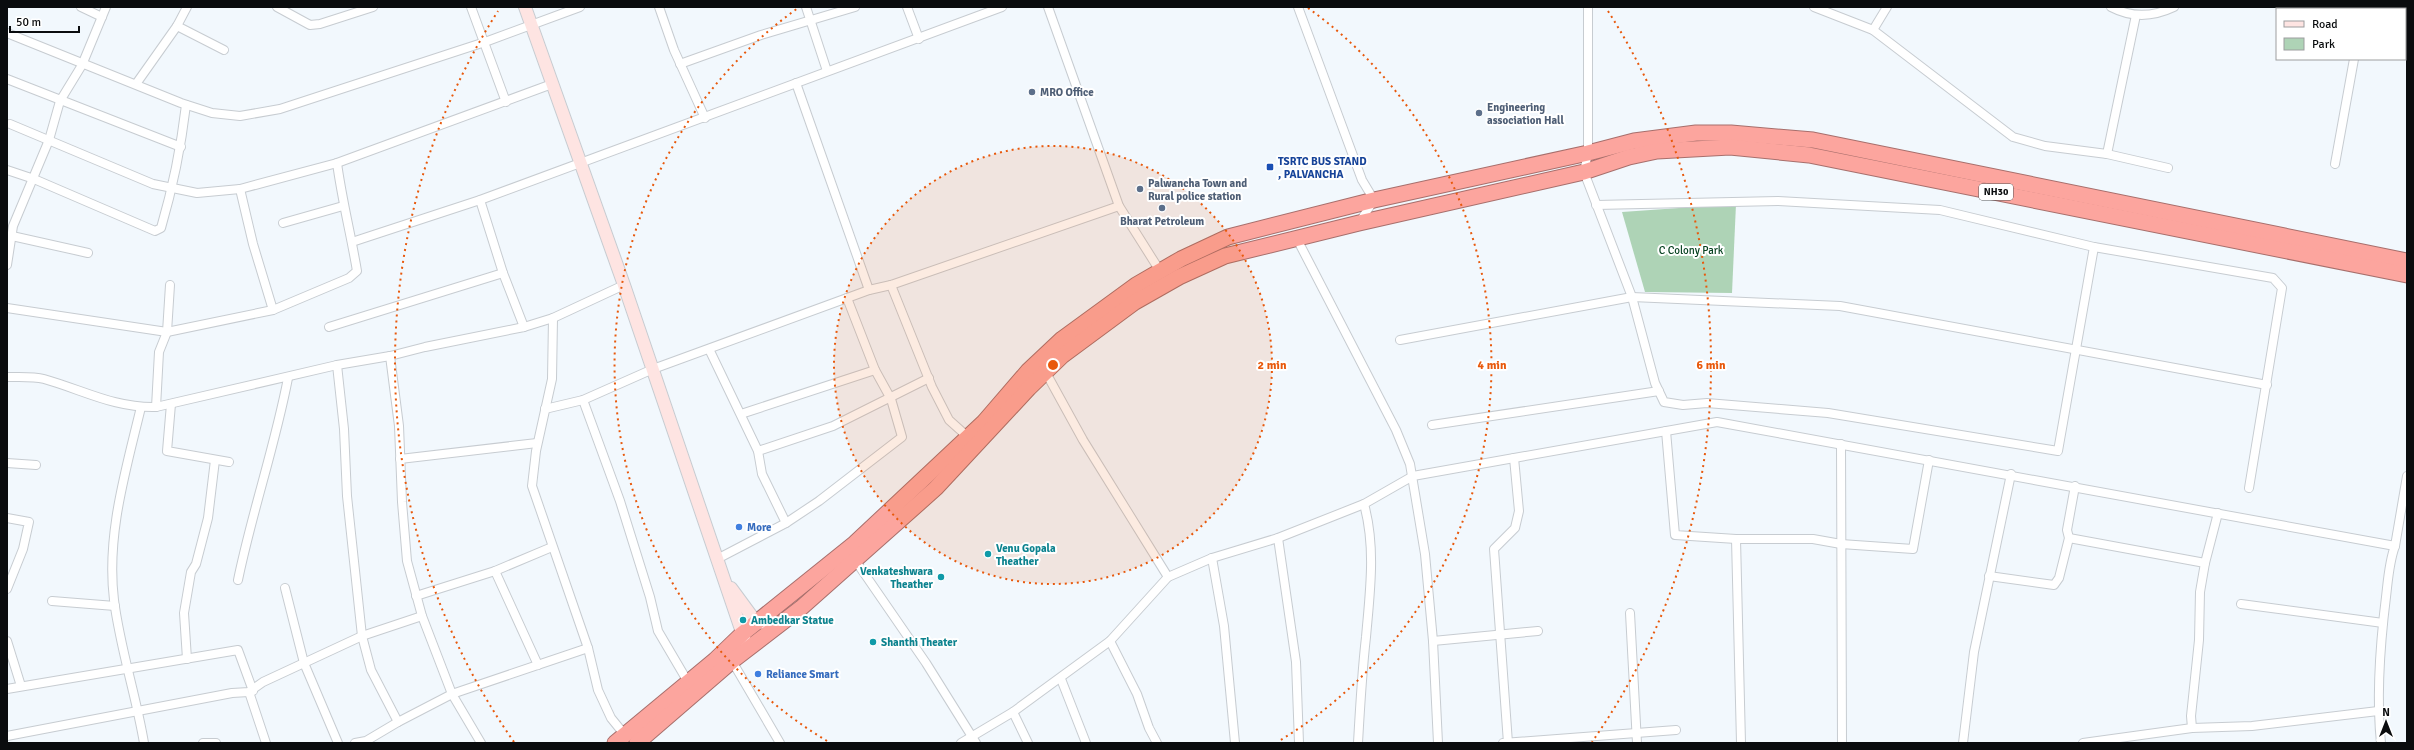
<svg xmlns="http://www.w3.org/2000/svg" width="2414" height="750" viewBox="0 0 2414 750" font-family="Signika,sans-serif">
	<rect width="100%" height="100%" fill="#f2f8fd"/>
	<!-- green -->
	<path fill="#aed3b6" d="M1736 204 1732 293 1645 292 1622 212Z"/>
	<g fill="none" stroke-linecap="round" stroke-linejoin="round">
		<defs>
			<g id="street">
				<path d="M81 7 102 17"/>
				<path d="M277 7 310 25 320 24 373 7"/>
				<path d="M471 7 506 102"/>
				<path d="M659 7 674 50 705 118"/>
				<path d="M806 7 827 71"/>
				<path d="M907 7 919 39"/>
				<path d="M1048 7 1119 206 1160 271 1158 274"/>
				<path d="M1298 7 1362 180 1374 200 1359 223"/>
				<path d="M1588 7V153L1584 172 1632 297 1655 383 1664 402 1683 405 1707 403 1828 413 2058 451 2094 247 2273 278 2282 288 2249 488"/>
				<path d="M1814 7 1873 30 2013 137 2045 146 2107 154 2168 168"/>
				<path d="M2111 7C2132 18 2153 17 2174 7"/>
				<path d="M2356 7V9"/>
				<path d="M177 26 224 50"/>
				<path d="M1873 30 1887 7"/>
				<path d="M7 33 181 103 212 113 240 116 280 109 485 42 580 7"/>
				<path d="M680 64 761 35 855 7"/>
				<path d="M7 79 181 147"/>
				<path d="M796 83 869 290"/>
				<path d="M136 84 177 26 187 7"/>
				<path d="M10 124 153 184 197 193 240 189 337 163 552 84"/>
				<path d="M2107 154 2136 15"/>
				<path d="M2335 164 2354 59"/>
				<path d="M7 170 34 179 155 231 161 228C173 187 181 147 186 105"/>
				<path d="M240 189 253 244 273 310"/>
				<path d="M480 200 503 273 524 327"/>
				<path d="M1596 205 1778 201 1940 210 2094 247"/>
				<path d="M283 223 343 206"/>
				<path d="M12 236 88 253"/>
				<path d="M1297 239 1396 430 1410 464 1425 554 1433 641 1438 743"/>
				<path d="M352 242 480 200 1002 7"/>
				<path d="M7 265 13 226 49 140 60 101 82 65 106 7"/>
				<path d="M891 285 932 387 949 420 968 437"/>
				<path d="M7 308 167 332 273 310 349 278 357 271C351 235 342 200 337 163"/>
				<path d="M553 318 552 379 536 451 532 486 588 648 598 690 611 718 624 734"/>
				<path d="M329 327 503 273"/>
				<path d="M1400 340 1632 297 1840 306 2267 385"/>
				<path d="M709 349 758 451 762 474 786 523"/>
				<path d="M390 356 399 426 402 502 407 561 422 616 452 694 481 743"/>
				<path d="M337 365 344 429 347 496 362 636 371 670 398 722"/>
				<path d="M1045 371 1083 440 1168 577"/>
				<path d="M7 377C18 377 33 376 44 379 83 390 114 408 156 407L337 365 390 356 425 347 524 327 553 318 624 285"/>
				<path d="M583 400 620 501 650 597 658 631 688 682"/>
				<path d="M171 404 167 451 229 462"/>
				<path d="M141 407C126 470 106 535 114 600 120 648 136 695 144 743"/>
				<path d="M156 407 159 352 167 332 170 285"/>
				<path d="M545 409 583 400 653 369 869 290 891 285 1119 206"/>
				<path d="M741 414 875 370"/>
				<path d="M1432 425 1659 391"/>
				<path d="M1666 431 1675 535 1736 539H1813L1841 544 1913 549 1929 460"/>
				<path d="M1841 444 1842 743"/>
				<path d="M758 451 833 426 929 378"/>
				<path d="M400 459 537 443"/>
				<path d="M7 463 36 465"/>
				<path d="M7 518 29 522 23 549 7 589"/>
				<path d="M1278 538 1296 662 1299 743"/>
				<path d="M2069 538 2205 563"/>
				<path d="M1736 539 1741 743"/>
				<path d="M719 558 786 523 819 501 902 437 891 399 875 370 847 298"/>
				<path d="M1212 558 1224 626 1235 743"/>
				<path d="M855 560 926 663 976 743"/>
				<path d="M495 571 538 665"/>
				<path d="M1989 576 2054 585 2059 578 2069 538 2067 530 2075 486"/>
				<path d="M238 580C252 512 275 446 288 378"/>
				<path d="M285 588 304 663 338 743"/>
				<path d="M416 596 495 571 552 547"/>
				<path d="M52 601 115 606"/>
				<path d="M2241 604 2383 623"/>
				<path d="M1630 613 1637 743"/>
				<path d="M7 641 21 686"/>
				<path d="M1110 641 1137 694 1149 728 1157 743"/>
				<path d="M1433 641 1538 631"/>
				<path d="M187 659 184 613 191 572 196 564 208 518 215 460"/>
				<path d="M732 661 780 743"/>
				<path d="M1061 679 1086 743"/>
				<path d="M7 689 238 650 253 691"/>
				<path d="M249 692 266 743"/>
				<path d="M1013 712 1028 743"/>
				<path d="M2192 728 2191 716 2199 640 2200 592 2205 563 2218 513"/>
				<path d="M7 736 232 693 249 692 263 682 362 636 422 616"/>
				<path d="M203 743H216"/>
				<path d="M355 743 366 741 398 722 452 694 588 648"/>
				<path d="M961 743 1013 712 1110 641 1168 577 1212 558 1278 538 1364 504 1413 476 1717 422 2395 546 2407 476"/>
				<path d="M1358 743C1360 707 1362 672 1366 637 1370 591 1376 548 1364 504"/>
				<path d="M1503 743 1676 730"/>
				<path d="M1508 743 1494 549 1515 528 1519 511 1514 458"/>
				<path d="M1963 743 1974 652 2011 474"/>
				<path d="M2083 743 2192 728 2252 726 2378 711"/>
				<path d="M2381 743C2376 695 2380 645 2386 597 2388 580 2389 562 2395 546"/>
			</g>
			<g id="secondary">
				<path d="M525 7 624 285 745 641"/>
				<path d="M731 588 756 622 782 624"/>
			</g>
			<g id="highway">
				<path d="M615 743 715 660 742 634 855 543 984 422 1028 371 1062 339 1136 285 1181 259 1228 237 1374 200 1588 153 1634 141 1696 133H1731L1813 140 2407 261"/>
				<path d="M637 743 732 661 801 608 936 488 1029 388 1062 356 1135 302 1179 277 1225 256 1359 223 1584 172 1629 157 1657 151 1730 147 1809 155 2407 275"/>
			</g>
		</defs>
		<!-- street casing -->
		<use href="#street" stroke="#c7ccd1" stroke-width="10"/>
		<!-- secondary casing -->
		<use href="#secondary" stroke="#c7ccd1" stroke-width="14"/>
		<!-- highway casing -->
		<use href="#highway" stroke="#a76f6c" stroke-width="17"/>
		<!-- street -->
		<use href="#street" stroke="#fff" stroke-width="8"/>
		<!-- secondary -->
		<use href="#secondary" stroke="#fee4e2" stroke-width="12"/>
		<!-- highway -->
		<use href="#highway" stroke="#fca59e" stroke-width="15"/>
	</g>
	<!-- distance rings -->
	<circle cx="1053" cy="365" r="219" fill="#e8590c" fill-opacity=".12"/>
	<g fill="none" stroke="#e8590c" stroke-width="2" stroke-dasharray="2 4">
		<circle cx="1053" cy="365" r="219"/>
		<path d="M827 741A439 439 0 0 1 798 8M1308 8A439 439 0 0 1 1279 741"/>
		<path d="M514 742A658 658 0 0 1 498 11M1608 11A658 658 0 0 1 1592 742"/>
	</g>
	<!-- markers -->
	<g fill="#5c6f8a" stroke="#fff" stroke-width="1.5">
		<circle cx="1032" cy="92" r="4"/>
		<circle cx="1479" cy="113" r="4"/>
		<circle cx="1140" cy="189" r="4"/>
		<circle cx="1162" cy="208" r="4"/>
	</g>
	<rect fill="#1a4fb4" stroke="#fff" stroke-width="1.5" x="1266" y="163" width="8" height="8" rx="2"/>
	<g fill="#3f7fe0" stroke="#fff" stroke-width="1.5">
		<circle cx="739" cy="527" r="4"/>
		<circle cx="758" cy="674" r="4"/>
	</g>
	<g fill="#0f9aa8" stroke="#fff" stroke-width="1.5">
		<circle cx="988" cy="554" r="4"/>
		<circle cx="941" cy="577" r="4"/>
		<circle cx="743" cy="620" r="4"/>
		<circle cx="873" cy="642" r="4"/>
	</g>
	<g text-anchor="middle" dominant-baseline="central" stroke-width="4" stroke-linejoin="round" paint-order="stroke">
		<!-- shield labels -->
		<rect fill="#fff" stroke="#545556" stroke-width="1" x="1979" y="184" width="34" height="16" rx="3"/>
		<g font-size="10" font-weight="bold" fill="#0a0c0e">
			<text x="1996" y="192">NH30</text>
		</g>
		<!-- service labels -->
		<g font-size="11" font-weight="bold" fill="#4e5e75" stroke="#fff" text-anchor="start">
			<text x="1040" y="92">MRO Office</text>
			<text x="1487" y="107">Engineering<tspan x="1487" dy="13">association Hall</tspan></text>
			<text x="1148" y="183">Palwancha Town and<tspan x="1148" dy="13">Rural police station</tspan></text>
			<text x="1162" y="221" text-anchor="middle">Bharat Petroleum</text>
		</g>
		<!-- transit labels -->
		<g font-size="11" font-weight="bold" fill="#164399" stroke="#fff" text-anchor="start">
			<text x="1278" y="161">TSRTC BUS STAND<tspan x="1278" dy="13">, PALVANCHA</tspan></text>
		</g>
		<!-- park labels -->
		<g font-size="11" fill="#05411f" stroke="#fff">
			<text x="1691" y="250">C Colony Park</text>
		</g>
		<!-- shop labels -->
		<g font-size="11" font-weight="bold" fill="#366cbe" stroke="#fff" text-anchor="start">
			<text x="747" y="527">More</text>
			<text x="766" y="674">Reliance Smart</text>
		</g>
		<!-- culture labels -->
		<g font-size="11" font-weight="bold" fill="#0d838f" stroke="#fff" text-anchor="start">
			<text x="996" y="548">Venu Gopala<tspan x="996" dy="13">Theather</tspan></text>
			<text x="933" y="571" text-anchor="end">Venkateshwara<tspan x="933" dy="13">Theather</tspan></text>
			<text x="751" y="620">Ambedkar Statue</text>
			<text x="881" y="642">Shanthi Theater</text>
		</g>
	</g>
	<circle cx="1053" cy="365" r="6" fill="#e8590c" stroke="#fff" stroke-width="2"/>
	<g font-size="12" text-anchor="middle" font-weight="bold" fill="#e8590c" stroke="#fff" stroke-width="4" stroke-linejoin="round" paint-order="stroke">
		<text x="1272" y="369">2 min</text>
		<text x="1492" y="369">4 min</text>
		<text x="1711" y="369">6 min</text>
	</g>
	<!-- border -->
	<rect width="2414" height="750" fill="none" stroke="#0a0c0e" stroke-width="16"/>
	<!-- legend -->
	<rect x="2276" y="8" width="130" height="52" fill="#ffffff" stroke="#9d9e9f"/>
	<rect x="2284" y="21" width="20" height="6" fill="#fee4e2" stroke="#9d9e9f"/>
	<text x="2312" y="28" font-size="12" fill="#0a0c0e">Road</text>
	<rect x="2284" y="38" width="20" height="12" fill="#aed3b6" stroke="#9d9e9f"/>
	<text x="2312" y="48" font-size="12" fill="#0a0c0e">Park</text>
	<!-- north arrow -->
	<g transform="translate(2386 722)" stroke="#ffffff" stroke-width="3" paint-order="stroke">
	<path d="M0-3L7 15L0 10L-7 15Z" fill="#0a0c0e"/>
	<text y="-6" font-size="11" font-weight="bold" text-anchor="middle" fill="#0a0c0e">N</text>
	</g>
	<!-- scale -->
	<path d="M10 26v6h69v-6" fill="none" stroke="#0a0c0e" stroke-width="2"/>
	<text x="16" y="26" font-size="12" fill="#0a0c0e" stroke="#ffffff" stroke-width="3" paint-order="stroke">50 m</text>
</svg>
